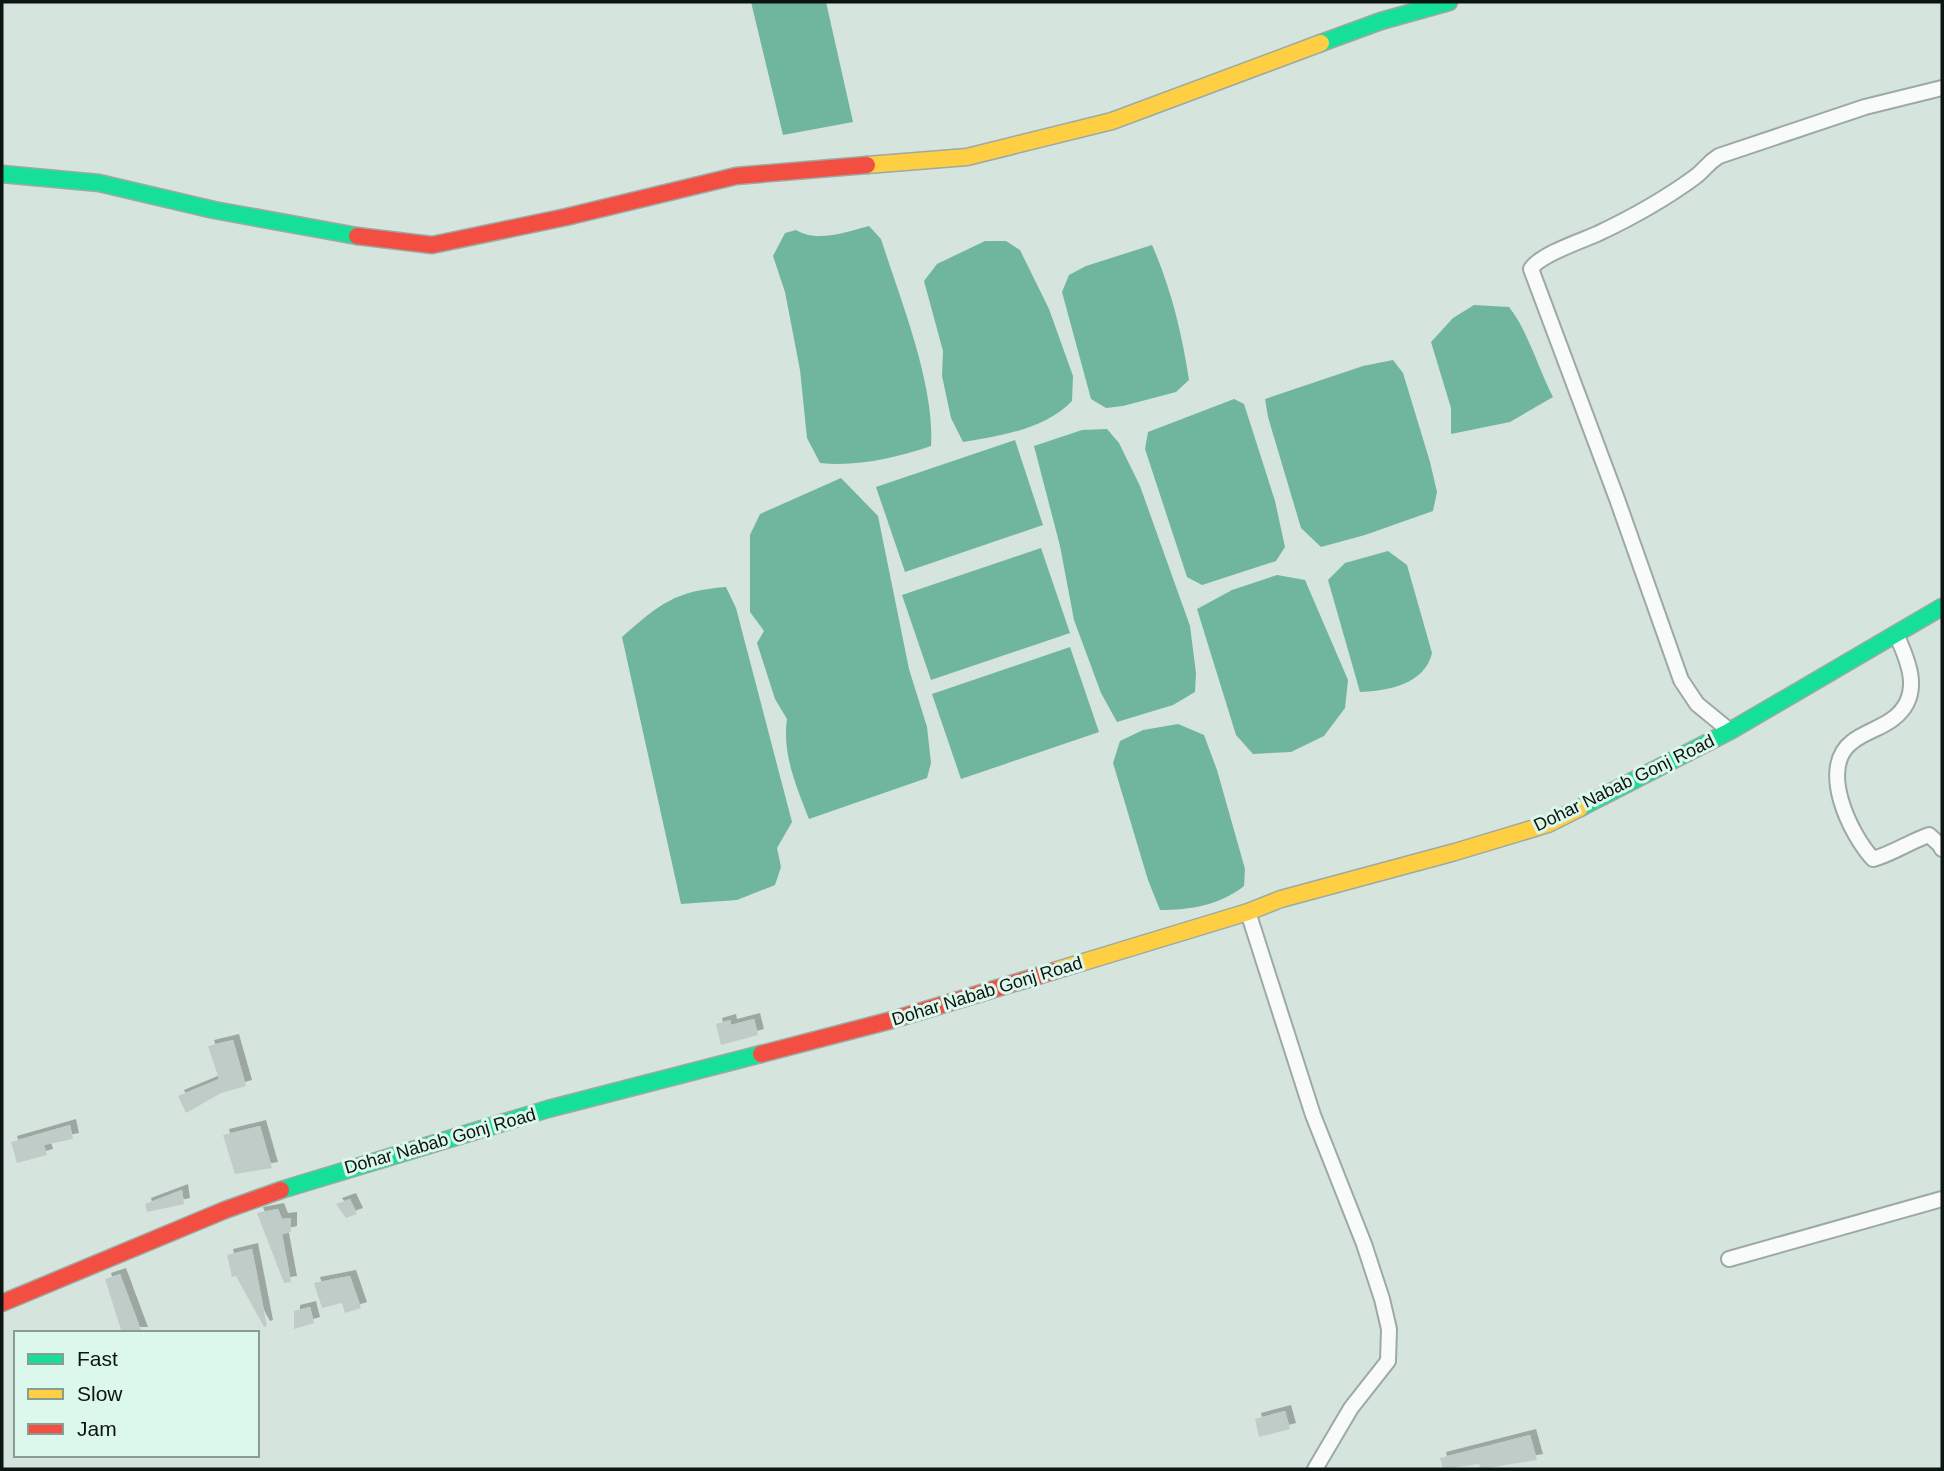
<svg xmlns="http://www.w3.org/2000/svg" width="1944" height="1471" viewBox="0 0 1944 1471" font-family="Arial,sans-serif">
	<defs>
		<filter id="shadow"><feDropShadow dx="6" dy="-6" stdDeviation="0" flood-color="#0004"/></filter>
	</defs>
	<rect width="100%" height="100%" fill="#d5e4dd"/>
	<!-- water -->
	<g fill="#70b69e">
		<path d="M751 2H826L853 122 783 135Z"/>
		<path d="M869 226 881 239C900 299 935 384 931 446 896 458 856 467 820 463L807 438 800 370 785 292 773 256 785 233 796 230C817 243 846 232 869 226Z"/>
		<path d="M985 241H1006L1020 250 1049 309 1073 376 1072 401C1045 429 1001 436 963 442L951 418 942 376 943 351 924 281 937 264Z"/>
		<path d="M1152 245C1171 288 1182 334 1189 380L1176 392 1123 406 1106 408 1091 399 1062 292 1069 275 1086 266Z"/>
		<path d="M1474 305 1509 307C1527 329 1539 370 1553 397L1510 422 1451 434V408L1431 342 1453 318Z"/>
		<path d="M1393 360 1403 373 1430 462 1437 492 1433 511 1365 535 1321 547 1301 528 1268 417 1265 399 1363 366Z"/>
		<path d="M1234 399 1244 404 1275 501 1285 547 1276 561 1202 585 1187 577 1145 449 1148 432Z"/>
		<path d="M1107 429 1119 443 1140 486 1190 626 1196 673 1195 692 1173 705 1117 722 1101 693 1074 620 1060 546 1034 446 1082 430Z"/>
		<path d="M1015 440 1043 525 905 572 876 487Z"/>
		<path d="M841 478 878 516 909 669 927 727 931 763 927 778 809 819C796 786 782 753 787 719L775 699 757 643 764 631 750 612V535L760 514Z"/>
		<path d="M1041 548 1070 633 931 680 902 595Z"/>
		<path d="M1388 551 1407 565 1432 653C1425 684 1388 691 1360 692L1328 580 1345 563Z"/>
		<path d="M1277 575 1305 580 1348 680 1345 708 1324 736 1291 752 1253 754 1236 735 1197 609 1232 590Z"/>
		<path d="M726 587 736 608 792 822 777 848 781 867 775 885 737 900 681 904 622 637C660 604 674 591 726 587Z"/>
		<path d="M1070 647 1099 732 961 779 932 694Z"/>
		<path d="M1178 724 1204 735 1217 770 1245 869 1244 886C1220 905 1190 910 1160 910L1148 880 1113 763 1120 741 1143 730Z"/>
	</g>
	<!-- building -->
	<g fill="#c0ccc7" filter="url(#shadow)">
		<path d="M754 1019 758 1035 721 1045 716 1024 730 1020 731 1025Z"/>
		<path d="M233 1040 246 1086 221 1093 186 1113 178 1096 219 1079 208 1046Z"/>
		<path d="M70 1125 73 1139 44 1145 47 1155 17 1163 11 1142Z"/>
		<path d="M260 1126 272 1168 235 1174 223 1135Z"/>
		<path d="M182 1190 184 1204 147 1212 145 1204Z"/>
		<path d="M350 1199 357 1214 346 1218 336 1204Z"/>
		<path d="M278 1209 282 1219 291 1218V1232L282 1234 291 1282 284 1283 257 1213Z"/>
		<path d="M252 1249 267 1326 264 1327 236 1276 232 1277 227 1255Z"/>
		<path d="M120 1274 142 1333H122L105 1279Z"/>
		<path d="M350 1276 361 1308 345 1313 342 1303 322 1308 314 1283Z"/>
		<path d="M310 1307 314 1323 294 1329V1311Z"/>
		<path d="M1285 1411 1290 1429 1259 1437 1255 1419Z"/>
		<path d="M1530 1435 1537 1460 1481 1469 1479 1464 1443 1469 1440 1458Z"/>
	</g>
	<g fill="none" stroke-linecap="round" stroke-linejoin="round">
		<defs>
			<g id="street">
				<path d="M1896 634C1909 662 1923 695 1894 718 1882 728 1864 732 1852 742 1818 768 1850 834 1873 859 1892 854 1909 842 1929 835L1940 845 1942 849"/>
				<path d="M1730 731 1697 704 1681 680 1617 499 1531 269C1539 255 1581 241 1597 234 1631 218 1665 199 1695 177 1705 170 1706 164 1719 156L1865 107 1942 88"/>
				<path d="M1248 912 1313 1115 1364 1244 1382 1299 1389 1329 1388 1361 1351 1408 1315 1469"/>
				<path d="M1729 1259 1942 1199"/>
			</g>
			<g id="fast">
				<path d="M1321 43 1381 21 1449 2"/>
				<path d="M2 174 99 183 214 210 357 236"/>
				<path d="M1580 808 1730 731 1942 607"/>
				<path d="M281 1190 548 1109 761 1054"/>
			</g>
			<g id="slow">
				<path d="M867 165 967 157 1112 121 1321 43"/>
				<path d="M1054 971 1248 912 1281 899 1455 852 1548 824 1580 808"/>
			</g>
			<g id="jam">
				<path d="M357 236 432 245 566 217 736 176 867 165"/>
				<path d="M761 1054 892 1020 1054 971"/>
				<path d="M2 1303 225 1210 281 1190"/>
			</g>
		</defs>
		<!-- street casing -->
		<use href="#street" stroke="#9da9a4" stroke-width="18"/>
		<!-- fast casing -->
		<use href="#fast" stroke="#9da9a4" stroke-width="19"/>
		<!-- slow casing -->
		<use href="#slow" stroke="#9da9a4" stroke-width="19"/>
		<!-- jam casing -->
		<use href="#jam" stroke="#9da9a4" stroke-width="19"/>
		<!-- street -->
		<use href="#street" stroke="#f9fbfa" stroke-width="14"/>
		<!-- fast -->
		<use href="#fast" stroke="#16e098" stroke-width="16"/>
		<!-- slow -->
		<use href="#slow" stroke="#ffcf43" stroke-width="16"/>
		<!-- jam -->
		<use href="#jam" stroke="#f24e42" stroke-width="16"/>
	</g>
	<g text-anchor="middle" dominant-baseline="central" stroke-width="6" stroke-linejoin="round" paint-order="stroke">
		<!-- street labels -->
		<g font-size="18" fill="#0c1511" stroke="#dcf7ec">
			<text transform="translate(1624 783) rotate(-26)">Dohar Nabab Gonj Road</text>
			<text transform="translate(987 991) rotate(-17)">Dohar Nabab Gonj Road</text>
			<text transform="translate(440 1141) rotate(-16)">Dohar Nabab Gonj Road</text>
		</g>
	</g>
	<!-- border -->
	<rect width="1944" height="1471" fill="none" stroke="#0c1511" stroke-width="7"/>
	<!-- legend -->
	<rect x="14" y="1331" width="245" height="126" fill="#dcf7ec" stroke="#899d94" stroke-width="2"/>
	<rect x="28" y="1354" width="35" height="10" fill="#16e098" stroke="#899d94" stroke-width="2"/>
	<text x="77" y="1366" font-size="21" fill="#0c1511">Fast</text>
	<rect x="28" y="1389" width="35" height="10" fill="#ffcf43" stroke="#899d94" stroke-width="2"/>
	<text x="77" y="1401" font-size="21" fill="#0c1511">Slow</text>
	<rect x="28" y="1424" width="35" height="10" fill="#f24e42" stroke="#899d94" stroke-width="2"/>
	<text x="77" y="1436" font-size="21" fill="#0c1511">Jam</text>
</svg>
